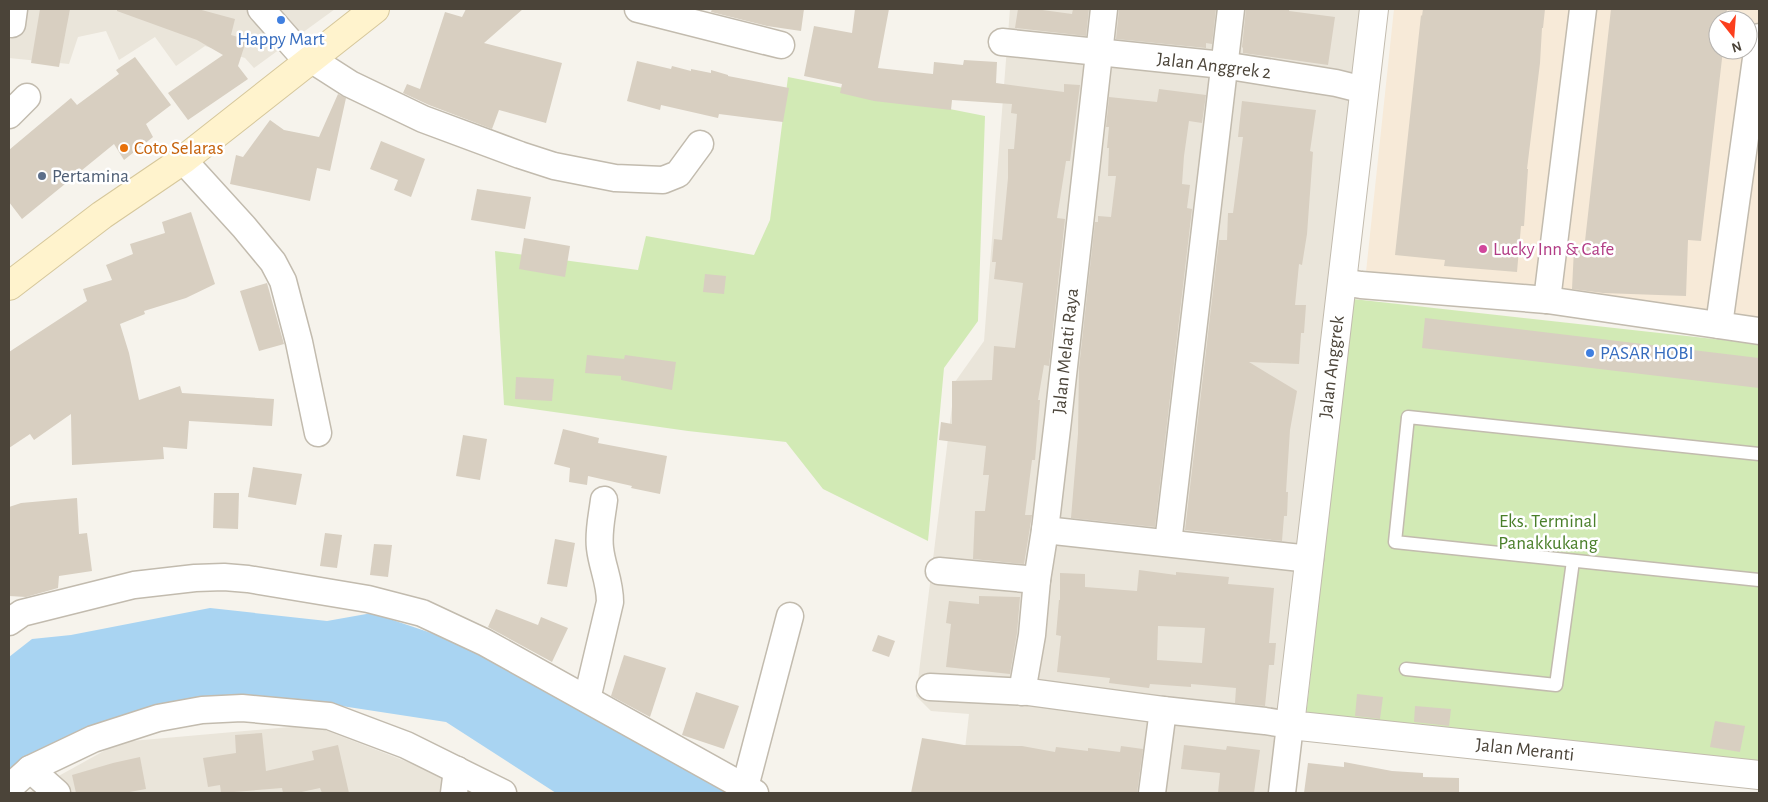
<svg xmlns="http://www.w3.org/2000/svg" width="1768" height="802" viewBox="0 0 1768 802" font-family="'Alegreya Sans',sans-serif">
	<rect width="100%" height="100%" fill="#f6f3ec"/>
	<!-- residential -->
	<g fill="#eae5da">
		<path d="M9 9H335L254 68 245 58 205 46 176 66 155 37 119 60 106 31 78 37 69 64 9 58Z"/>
		<path d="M1010 9H1370L1268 793H960L969 714 931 711 916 696 955 382 984 341Z"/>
		<path d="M312 725 488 793H28L120 742Z"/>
	</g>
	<!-- commercial -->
	<path fill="#f7ead8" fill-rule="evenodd" d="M1394 9H1759V322L1366 272ZM1718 20H1748V50H1718Z"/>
	<!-- green -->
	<g fill="#d2eab5">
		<path d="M788 77 985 116 978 321 944 368 928 541 823 489 786 442 688 431 504 405 495 251 638 270 646 236 754 255 770 220Z"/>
		<path d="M1353 299 1759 344V767L1306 716Z"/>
	</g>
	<!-- water -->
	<path fill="#a9d4f2" d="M210 608 327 621 372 613 455 641 728 793H556L446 722 322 703 200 696 81 736 9 776V657L32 639 71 635Z"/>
	<!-- building -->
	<g fill="#d8cfc1" fill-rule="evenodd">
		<path d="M40 9H70L59 67 31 63Z"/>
		<path d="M117 9H198L235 19 231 35 245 39 247 38 238 66 248 79 188 120 168 93 223 55 197 40 117 11Z"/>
		<path d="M466 9H523L484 43 562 63 546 123 499 110 492 129 429 105 403 93 407 84 420 89 445 12 462 17Z"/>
		<path d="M712 9H804L801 31 767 26 711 12Z"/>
		<path d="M855 9H889L878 68 933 74 934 62 963 65 964 60 997 62 996 83 1064 92V84L1080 85 1070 161H1066L1057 218 1065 219 1049 366 1044 365 1038 400H1040L1035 460H1032L1025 515H1032L1024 564 973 559 975 511H985L989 475H983L986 446 939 440 941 422 952 424V381L992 380 994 346 1015 348 1023 283 994 279 996 262H992L994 239 1002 240 1008 178V149H1014L1017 114 1011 113 1012 104 952 100 951 110 874 101 840 93 842 84 804 76 814 26 852 33Z"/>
		<path d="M1018 9H1035L1072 14 1073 9H1089L1086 36 1015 28Z"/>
		<path d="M1119 9H1216L1212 44 1206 43V48L1116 39Z"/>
		<path d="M1246 9H1289V11L1335 17 1328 65 1243 53V48L1242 47Z"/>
		<path d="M1423 9H1545L1543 28H1542L1540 63 1527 169H1528L1524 226H1521L1517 272 1444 266 1445 260 1395 255 1421 15 1422 16Z"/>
		<path d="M1611 9H1727L1726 20H1718V50H1723L1701 241 1688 240 1686 296 1603 293 1572 289 1574 249 1584 250Z"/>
		<path d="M135 57 171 105 146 124 153 137 124 160 114 144 22 219 9 202V150L71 98 77 105 119 74 116 70Z"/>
		<path d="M637 61 671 69 672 66 691 71V69L711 73V70L728 75V76L789 88 783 122 719 114 718 118 661 105 660 110 627 101Z"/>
		<path d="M1159 89 1206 95 1202 123 1189 121 1184 156 1182 184 1190 185 1187 208 1192 209 1155 527 1071 518 1078 434 1079 368 1095 222H1098V216L1111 217 1116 176H1108L1109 148H1107L1109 127H1106L1109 97 1157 102Z"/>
		<path d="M338 94 346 98 330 171 317 168 310 201 230 184 236 155 243 157 270 120 284 130 319 137Z"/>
		<path d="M1242 101 1316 110 1310 151 1313 152 1307 234 1302 265 1299 264 1295 305H1306L1304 333H1301L1299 364 1249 362 1297 391 1290 430 1286 492H1288L1287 516H1284L1282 541 1185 530 1219 240H1227L1228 213H1233L1243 137H1238Z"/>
		<path d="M381 141 425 159 411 197 394 190 398 180 370 169Z"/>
		<path d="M477 189 531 197 525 229 471 220Z"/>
		<path d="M191 212 215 284 186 298 144 311 145 314 120 324 129 353 139 400 180 386 182 393 274 399 272 426 189 421 187 449 163 447 164 459 72 465 71 414 34 440 30 434 9 448V352L87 301 83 289 112 280 106 265 133 254 130 244 165 233 162 222Z"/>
		<path d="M524 238 570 246 565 277 519 269Z"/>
		<path d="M705 274 726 276 724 294 703 292Z"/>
		<path d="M267 283 284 344 259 351 240 291Z"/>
		<path d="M1425 318 1759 358V388L1422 348Z"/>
		<path d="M587 355 624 359 625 355 676 362 672 390 621 380V376L585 373Z"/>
		<path d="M516 377 554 379 552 401 515 399Z"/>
		<path d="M563 429 599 438 598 443 667 456 660 494 631 488 632 486 588 476 587 485 569 482 570 468 554 464Z"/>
		<path d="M463 435 487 439 480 480 456 476Z"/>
		<path d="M253 467 302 474 296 505 248 497Z"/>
		<path d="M214 493H239L238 529 213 528Z"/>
		<path d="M77 498 79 534 87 533 92 571 59 576 58 588 26 597 9 596V507L21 503Z"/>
		<path d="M325 533 342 535 337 568 320 566Z"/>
		<path d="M555 539 575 543 567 587 547 584Z"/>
		<path d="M374 544 392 545 388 577 370 575Z"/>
		<path d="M1139 570 1176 575V572L1229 577 1228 584 1274 588 1269 643H1276L1274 665H1269L1265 706 1235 703 1236 688 1191 684V687L1150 684 1149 688 1109 683 1110 678 1057 672 1061 636 1056 635 1059 600H1060V573L1085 574V587L1137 591ZM1158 626 1205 628 1202 663 1157 660Z"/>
		<path d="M979 596 1020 597 1017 633 1010 674 946 667 951 624 946 623 949 601 979 604Z"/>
		<path d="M496 609 538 625 541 617 568 628 552 662 488 627Z"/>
		<path d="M878 635 895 641 889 657 872 651Z"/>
		<path d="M624 655 666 668 650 717 611 696Z"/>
		<path d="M696 692 739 706 724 749 682 735Z"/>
		<path d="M1357 694 1383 697 1380 719 1355 716Z"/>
		<path d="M1415 706 1451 709 1449 726 1414 722Z"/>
		<path d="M1715 721 1745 726 1740 752 1710 747Z"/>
		<path d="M262 733 266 771 314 760 312 751 338 745 349 793H322L320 788 297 793H283L282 788 221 793 220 785 208 787 203 758 236 753 235 735Z"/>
		<path d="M922 738 964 745 1022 746 1055 752 1056 747 1088 751V748L1120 752 1121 746 1143 749 1137 793H911Z"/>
		<path d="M1184 745 1226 750 1227 746 1260 750 1254 793H1218L1220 773 1181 769Z"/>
		<path d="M140 757 146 789 124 793H76L72 775 113 763Z"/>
		<path d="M1344 762 1392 771 1423 773V777L1459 778V793H1304L1308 763 1344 767Z"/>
	</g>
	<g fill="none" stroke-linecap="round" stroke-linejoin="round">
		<defs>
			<g id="service">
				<path d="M1759 454 1408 417 1395 542 1759 580"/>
				<path d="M1406 669 1556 685 1573 561"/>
			</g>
			<g id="minor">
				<path d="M261 9 308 62"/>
				<path d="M638 9 781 45"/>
				<path d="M12 24 14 9"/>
				<path d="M1002 42 1223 65 1336 83 1364 90"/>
				<path d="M311 59 350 84 423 119 520 155 554 166 615 178 663 180 678 174 700 144"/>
				<path d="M9 115 27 97"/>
				<path d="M183 160 244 227 273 262 283 281 299 342 318 433"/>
				<path d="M1342 282 1361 285 1547 300 1759 331"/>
				<path d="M1547 300 1583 9"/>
				<path d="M1719 325 1759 37"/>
				<path d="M1045 530 1310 559"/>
				<path d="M1168 543 1231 9"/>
				<path d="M939 571 1037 580"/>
				<path d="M9 622 22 613 134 585 195 578 224 577 248 579 368 599 422 613 484 642 755 793"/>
				<path d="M930 687 1029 692 1163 710 1265 721 1290 725 1282 793"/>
				<path d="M1022 692 1032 635 1037 580 1045 530 1058 420 1104 9"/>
				<path d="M587 699 610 602C610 581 602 567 600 548 598 532 602 516 604 500"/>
				<path d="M30 769 57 793"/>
				<path d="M745 787 790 616"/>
				<path d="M9 788 30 769 93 739 158 718 202 710 242 708 329 716 406 745 503 793"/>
				<path d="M454 793 457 770"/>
				<path d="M1152 793 1163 710"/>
			</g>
			<path id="tertiary" d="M1374 9 1290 725 1759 775"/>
			<path id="secondary" d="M9 286 102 215 183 160 375 9"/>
		</defs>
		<!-- service casing -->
		<use href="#service" stroke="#c2bbae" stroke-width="15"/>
		<!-- minor casing -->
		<use href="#minor" stroke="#c2bbae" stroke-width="29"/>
		<!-- tertiary casing -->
		<use href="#tertiary" stroke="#c2bbae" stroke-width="30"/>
		<!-- secondary casing -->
		<use href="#secondary" stroke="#d6c79b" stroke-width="30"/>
		<!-- service -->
		<use href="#service" stroke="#fff" stroke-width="12"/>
		<!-- minor -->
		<use href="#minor" stroke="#fff" stroke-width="26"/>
		<!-- tertiary -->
		<use href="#tertiary" stroke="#fff" stroke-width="28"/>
		<!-- secondary -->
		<use href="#secondary" stroke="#fff3cd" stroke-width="28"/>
	</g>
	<!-- markers -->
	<g fill="#3f7fe0" stroke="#fff" stroke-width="2">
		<circle cx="281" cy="20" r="5"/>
		<circle cx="1590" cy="353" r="5"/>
	</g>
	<circle fill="#e8710a" stroke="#fff" stroke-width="2" cx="124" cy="148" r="5"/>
	<circle fill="#5c6f8a" stroke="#fff" stroke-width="2" cx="42" cy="176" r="5"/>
	<circle fill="#d1479c" stroke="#fff" stroke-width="2" cx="1483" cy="249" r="5"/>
	<g text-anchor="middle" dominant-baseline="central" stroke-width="5" stroke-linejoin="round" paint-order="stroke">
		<!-- shop labels -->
		<g font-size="19" fill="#366cbe" stroke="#fff">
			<text x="281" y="39">Happy Mart</text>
			<text x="1600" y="353" text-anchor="start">PASAR HOBI</text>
		</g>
		<!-- street labels -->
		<g font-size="19" fill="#4b4439" stroke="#fff">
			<text transform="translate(1214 66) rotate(7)">Jalan Anggrek 2</text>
			<text transform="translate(1066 351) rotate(-84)">Jalan Melati Raya</text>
			<text transform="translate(1332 367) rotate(-83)">Jalan Anggrek</text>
			<text transform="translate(1525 750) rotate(6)">Jalan Meranti</text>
		</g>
		<!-- food labels -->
		<g font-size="19" fill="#c56008" stroke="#fff" text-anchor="start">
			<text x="134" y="148">Coto Selaras</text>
		</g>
		<!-- service labels -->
		<g font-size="19" fill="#4e5e75" stroke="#fff" text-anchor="start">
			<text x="52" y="176">Pertamina</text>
		</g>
		<!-- hotel labels -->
		<g font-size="19" fill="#b23c85" stroke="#fff" text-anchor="start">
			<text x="1493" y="249">Lucky Inn &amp; Cafe</text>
		</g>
		<!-- park labels -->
		<g font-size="19" fill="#4a7f2a" stroke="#fff">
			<text x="1548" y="521">Eks. Terminal<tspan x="1548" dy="22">Panakkukang</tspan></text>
		</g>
	</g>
	<!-- border -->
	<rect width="1768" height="802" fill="none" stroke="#4b4439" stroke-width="20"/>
	<!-- north arrow -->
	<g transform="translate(1733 35) rotate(163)"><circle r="24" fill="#ffffff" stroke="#b7b4b0"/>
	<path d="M0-4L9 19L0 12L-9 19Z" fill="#fc3f1d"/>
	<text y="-8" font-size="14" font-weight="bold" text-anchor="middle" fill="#4b4439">N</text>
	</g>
</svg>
